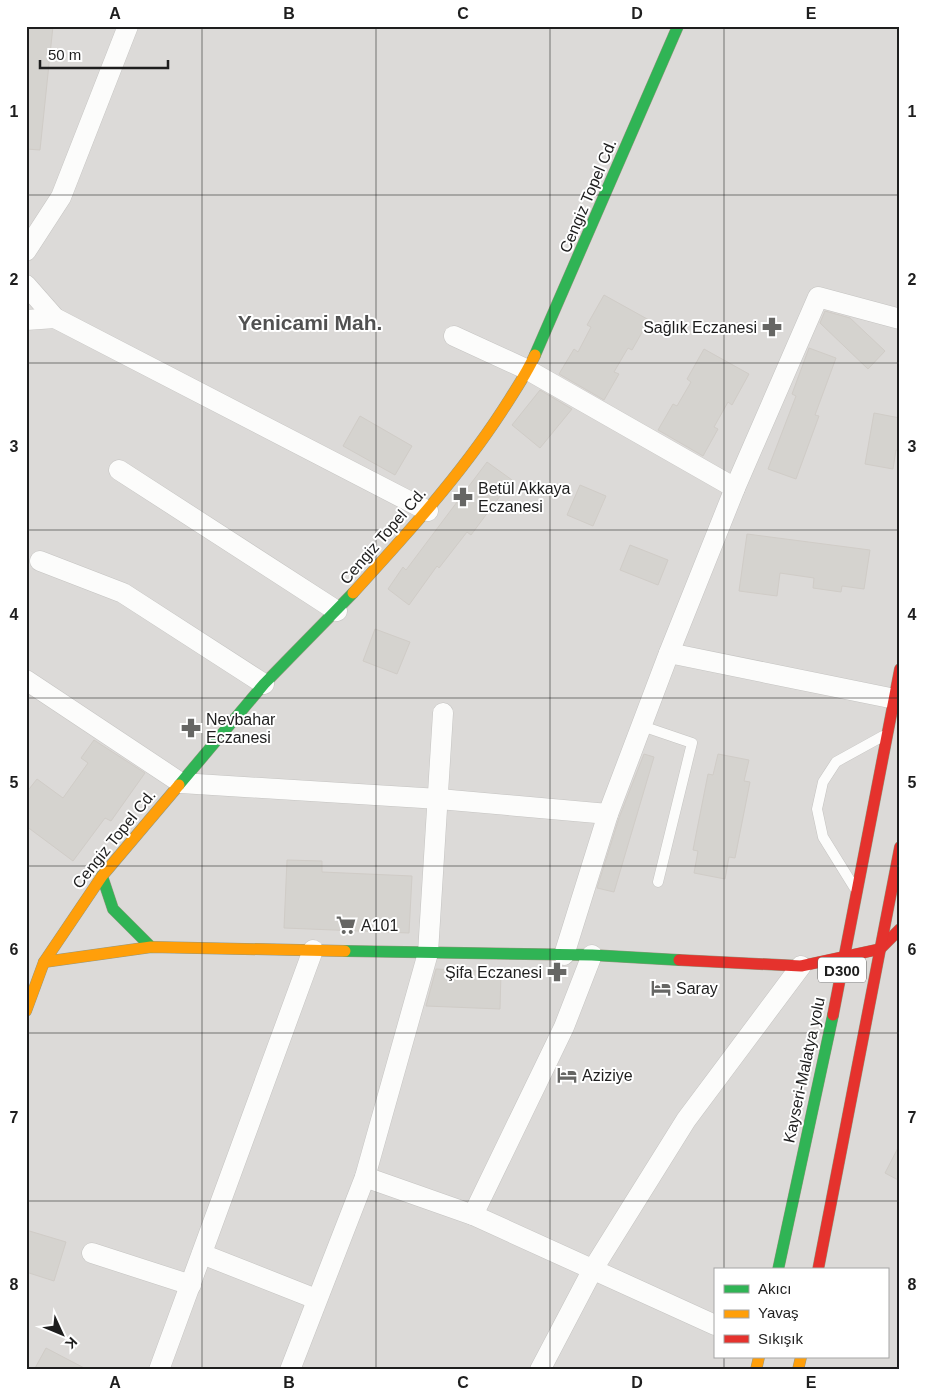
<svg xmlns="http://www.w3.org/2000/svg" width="926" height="1396" viewBox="0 0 926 1396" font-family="Arial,sans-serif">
	<rect width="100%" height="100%" fill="#edebe6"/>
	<!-- residential -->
	<path fill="#dcdad8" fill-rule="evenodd" d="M26 26H900V1370H26ZM715 1270H887V1357H715Z"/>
	<!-- building -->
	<g fill="#d5d3cf" stroke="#d0ccc7">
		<path d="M26 26H53L40 150 26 149Z"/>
		<path d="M604 295 649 320 632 350 628 348 614 372 619 374 604 400 559 374 574 349 578 352 591 327 587 325Z"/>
		<path d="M825 311 850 318 885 351 868 369 820 323Z"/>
		<path d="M809 348 836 358 815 415 819 416 796 479 768 469 796 396 792 394Z"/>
		<path d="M704 349 749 374 732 405 728 402 714 427 718 429 703 456 658 430 673 404 677 406 691 382 687 379Z"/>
		<path d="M540 390 572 409 540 448 512 425Z"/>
		<path d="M874 413 900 418V450H896L893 469 865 464Z"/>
		<path d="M360 416 412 446 395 475 343 446Z"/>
		<path d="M487 462 512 480 471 535 467 532 439 568 437 566 409 605 388 589 403 567 406 570Z"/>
		<path d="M580 485 606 496 593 526 567 515Z"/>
		<path d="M747 534 870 550 864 589 842 586 841 592 813 588 814 578 780 573 777 596 739 591Z"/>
		<path d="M630 545 668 560 658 585 620 570Z"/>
		<path d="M375 629 410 642 397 674 363 661Z"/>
		<path d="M94 740 145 773 111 821 105 818 73 861 26 826V793L37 779 63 798 88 763 81 758Z"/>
		<path d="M644 754 654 757 614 892 597 888 619 818Z"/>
		<path d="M718 754 749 760 744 781 750 782 735 858 729 857 725 879 694 873 698 851 693 850 708 774 713 775Z"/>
		<path d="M287 860 322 861V872L412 876 409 933 284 928Z"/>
		<path d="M436 969 501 972 500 1009 426 1006Z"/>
		<path d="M900 1144V1181L885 1173Z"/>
		<path d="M26 1230 66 1242 54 1281 26 1272Z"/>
		<path d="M46 1348 88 1370H34Z"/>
	</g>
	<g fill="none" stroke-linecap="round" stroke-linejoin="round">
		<defs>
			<g id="lane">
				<path d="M642 726 692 743 658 882"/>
				<path d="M854 887 823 837 817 809 823 782 836 762 883 736"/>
			</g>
			<g id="street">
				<path d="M26 251 61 197 128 26"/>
				<path d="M26 285 55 318 428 511"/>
				<path d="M26 320 55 318"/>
				<path d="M454 336 528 370 735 488"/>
				<path d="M119 470 337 611"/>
				<path d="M40 561 123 593 264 684"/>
				<path d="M669 653 895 699"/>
				<path d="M26 680 181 783 439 799 608 814"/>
				<path d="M564 955 608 814 669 653 735 488 818 297 900 319"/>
				<path d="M365 1177 473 1215 715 1325"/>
				<path d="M473 1215 564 1027 592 955"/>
				<path d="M92 1253 191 1285"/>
				<path d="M202 1254 316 1299"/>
				<path d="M159 1370 313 950"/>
				<path d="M290 1370 365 1177 428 953 443 713"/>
				<path d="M540 1370 593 1269 686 1120 801 966"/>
			</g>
			<g id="fast">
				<path d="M535 355 678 26"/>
				<path d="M179 785 264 684 353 593"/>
				<path d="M102 876 113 909 151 947"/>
				<path d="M345 951 592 955 679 960"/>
				<path d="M778 1270 833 1015"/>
			</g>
			<g id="slow">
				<path d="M353 593C406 535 459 477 502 411 514 392 526 375 535 355"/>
				<path d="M44 962 151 947 345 951"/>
				<path d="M26 1011 44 962 102 876 179 785"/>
				<path d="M756 1370 759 1357"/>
				<path d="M798 1370 801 1357"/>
			</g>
			<g id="jam">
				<path d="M679 960 801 966 880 949 900 929"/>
				<path d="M833 1015 900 669"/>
				<path d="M818 1270 900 847"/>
			</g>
		</defs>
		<!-- lane casing -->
		<use href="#lane" stroke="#c5c4c2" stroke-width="11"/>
		<!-- street casing -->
		<use href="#street" stroke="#c5c4c2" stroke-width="21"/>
		<!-- fast casing -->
		<use href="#fast" stroke="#94977e" stroke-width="12"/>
		<!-- slow casing -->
		<use href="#slow" stroke="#94977e" stroke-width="12"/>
		<!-- jam casing -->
		<use href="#jam" stroke="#94977e" stroke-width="12"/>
		<!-- lane -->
		<use href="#lane" stroke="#fcfcfb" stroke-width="10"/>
		<!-- street -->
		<use href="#street" stroke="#fcfcfb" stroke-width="20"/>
		<!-- fast -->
		<use href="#fast" stroke="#30b455" stroke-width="11"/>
		<!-- slow -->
		<use href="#slow" stroke="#ff9f0a" stroke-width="11"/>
		<!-- jam -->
		<use href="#jam" stroke="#e5322d" stroke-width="11"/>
	</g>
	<!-- grid -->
	<path fill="none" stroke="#1e1e1e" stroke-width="1" stroke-opacity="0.55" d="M202 26V1370M376 26V1370M550 26V1370M724 26V1270M26 195H900M26 363H900M26 530H900M26 698H900M26 866H900M26 1033H900M26 1201H900M724 1357V1370"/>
	<!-- icons -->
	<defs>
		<symbol id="pharmacy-bare" viewBox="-9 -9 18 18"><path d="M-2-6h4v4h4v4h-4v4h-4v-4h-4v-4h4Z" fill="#666664" stroke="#fff" stroke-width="2.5" paint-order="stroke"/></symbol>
		<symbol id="supermarket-bare" viewBox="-9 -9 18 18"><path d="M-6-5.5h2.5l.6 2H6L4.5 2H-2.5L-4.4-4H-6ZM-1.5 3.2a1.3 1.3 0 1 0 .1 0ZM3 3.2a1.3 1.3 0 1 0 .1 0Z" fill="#666664" stroke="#fff" stroke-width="2.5" paint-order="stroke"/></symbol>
		<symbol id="hotel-bare" viewBox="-9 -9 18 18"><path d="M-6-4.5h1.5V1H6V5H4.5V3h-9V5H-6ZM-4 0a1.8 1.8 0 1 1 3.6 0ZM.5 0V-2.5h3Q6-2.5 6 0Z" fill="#666664" stroke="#fff" stroke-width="2.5" paint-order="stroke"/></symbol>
	</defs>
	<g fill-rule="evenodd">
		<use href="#pharmacy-bare" x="758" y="313" width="28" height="28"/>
		<use href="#pharmacy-bare" x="449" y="483" width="28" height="28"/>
		<use href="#pharmacy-bare" x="177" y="714" width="28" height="28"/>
		<use href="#supermarket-bare" x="332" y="911" width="28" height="28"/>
		<use href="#pharmacy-bare" x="543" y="958" width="28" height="28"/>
		<use href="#hotel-bare" x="647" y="974" width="28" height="28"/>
		<use href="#hotel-bare" x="553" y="1061" width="28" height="28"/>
	</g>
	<g text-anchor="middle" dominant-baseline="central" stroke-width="4" stroke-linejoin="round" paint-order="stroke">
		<!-- shield labels -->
		<rect fill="#fff" stroke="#626262" stroke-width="1" x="818" y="957.5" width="48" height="25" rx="4"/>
		<g font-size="15" font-weight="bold" fill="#1e1e1e">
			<text x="842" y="970">D300</text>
		</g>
		<!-- street labels -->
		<g font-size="16" fill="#1e1e1e" stroke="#fff">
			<text transform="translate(588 196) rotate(-67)">Cengiz Topel Cd.</text>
			<text transform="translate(383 536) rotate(-49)">Cengiz Topel Cd.</text>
			<text transform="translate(114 839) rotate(-51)">Cengiz Topel Cd.</text>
			<text transform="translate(804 1070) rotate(-78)">Kayseri-Malatya yolu</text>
		</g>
		<!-- poi labels -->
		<g font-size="16" fill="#1e1e1e" stroke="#fff" text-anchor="start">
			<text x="757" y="327" text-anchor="end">Sağlık Eczanesi</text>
			<text x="478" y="488">Betül Akkaya<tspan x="478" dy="18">Eczanesi</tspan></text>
			<text x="206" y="719">Nevbahar<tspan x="206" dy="18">Eczanesi</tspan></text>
			<text x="361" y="925">A101</text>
			<text x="542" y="972" text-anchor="end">Şifa Eczanesi</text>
			<text x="676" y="988">Saray</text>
			<text x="582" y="1075">Aziziye</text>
		</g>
		<!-- district labels -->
		<g font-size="21" font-weight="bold" fill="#515151" stroke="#fff">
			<text x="310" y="322">Yenicami Mah.</text>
		</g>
	</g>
	<!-- border -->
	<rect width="926" height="1396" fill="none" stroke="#ffffff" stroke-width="55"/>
	<!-- legend -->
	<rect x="714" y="1268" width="175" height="90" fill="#ffffff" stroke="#a5a5a5"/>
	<rect x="724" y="1285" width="25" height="8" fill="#30b455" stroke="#a5a5a5"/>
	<text x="758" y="1294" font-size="15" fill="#1e1e1e">Akıcı</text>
	<rect x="724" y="1310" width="25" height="8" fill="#ff9f0a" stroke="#a5a5a5"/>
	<text x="758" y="1318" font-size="15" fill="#1e1e1e">Yavaş</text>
	<rect x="724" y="1335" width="25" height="8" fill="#e5322d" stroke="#a5a5a5"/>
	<text x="758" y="1344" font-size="15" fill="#1e1e1e">Sıkışık</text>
	<!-- north arrow -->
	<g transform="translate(62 1334) rotate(134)" stroke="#ffffff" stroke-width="4" paint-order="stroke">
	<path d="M0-4L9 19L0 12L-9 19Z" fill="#1e1e1e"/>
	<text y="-8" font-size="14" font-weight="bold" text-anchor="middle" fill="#1e1e1e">K</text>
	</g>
	<!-- scale -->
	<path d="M40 60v8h128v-8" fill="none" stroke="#1e1e1e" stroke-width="2.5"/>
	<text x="48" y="60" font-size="15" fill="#1e1e1e" stroke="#ffffff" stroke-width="4" paint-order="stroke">50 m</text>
	<rect x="28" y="28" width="870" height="1340" fill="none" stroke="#1e1e1e" stroke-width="2"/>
	<g font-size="16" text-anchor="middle" font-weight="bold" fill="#1e1e1e">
		<text x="115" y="19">A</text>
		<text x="289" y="19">B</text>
		<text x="463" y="19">C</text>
		<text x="637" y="19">D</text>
		<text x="811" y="19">E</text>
		<text x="14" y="117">1</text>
		<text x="912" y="117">1</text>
		<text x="14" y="285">2</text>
		<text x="912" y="285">2</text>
		<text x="14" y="452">3</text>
		<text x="912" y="452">3</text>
		<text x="14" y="620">4</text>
		<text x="912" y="620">4</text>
		<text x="14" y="788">5</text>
		<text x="912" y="788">5</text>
		<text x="14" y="955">6</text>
		<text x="912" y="955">6</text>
		<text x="14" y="1123">7</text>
		<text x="912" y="1123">7</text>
		<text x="14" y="1290">8</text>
		<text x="912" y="1290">8</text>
		<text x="115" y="1388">A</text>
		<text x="289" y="1388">B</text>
		<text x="463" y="1388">C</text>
		<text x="637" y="1388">D</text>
		<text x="811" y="1388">E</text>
	</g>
</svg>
